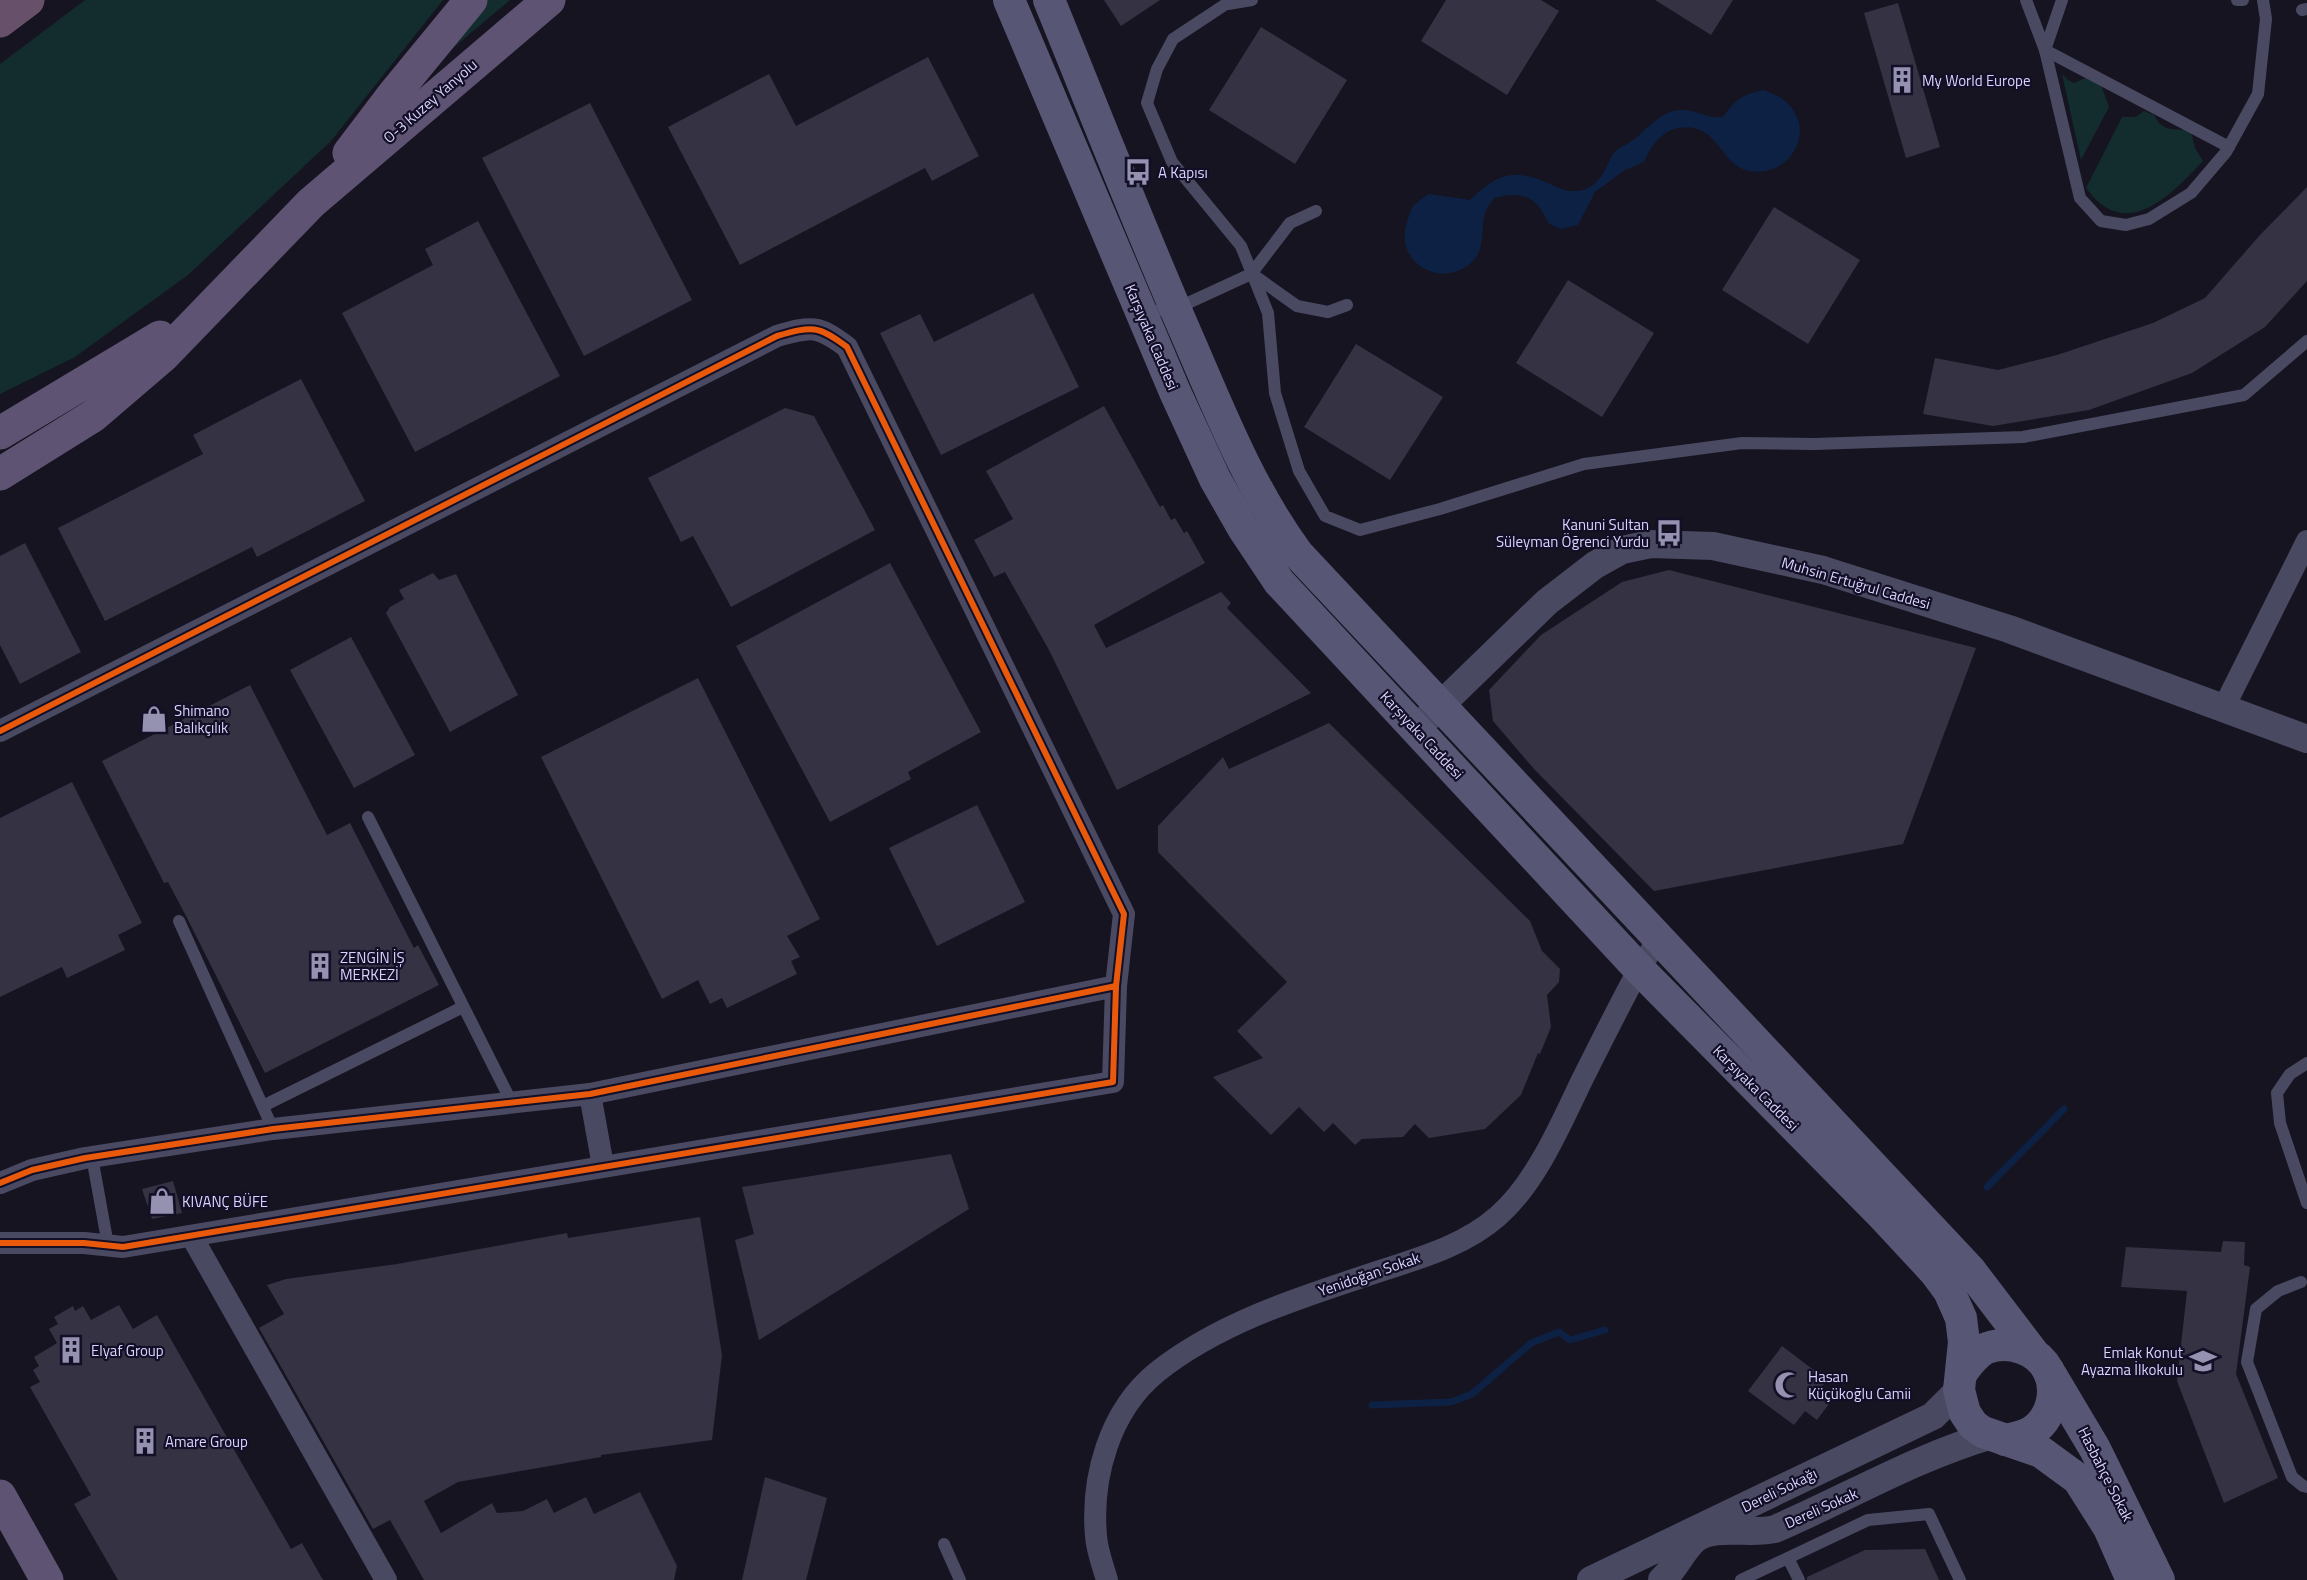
<svg xmlns="http://www.w3.org/2000/svg" width="2307" height="1580" viewBox="0 0 2307 1580" font-family="'Titillium Web',sans-serif">
	<rect width="100%" height="100%" fill="#161421"/>
	<!-- green -->
	<g fill="#132c2d">
		<path d="M85 0H443L331 141 188 275 75 357 0 394V64Z"/>
		<path d="M485 0H510L421 75Z"/>
		<path d="M2062 74 2068 80 2074 83 2085 78 2101 85 2109 107 2081 160Z"/>
		<path d="M2144 111 2154 115C2165 135 2173 126 2191 132L2195 148 2203 161C2170 196 2126 243 2086 188L2122 117H2136Z"/>
	</g>
	<!-- water -->
	<path fill="#0d2144" d="M1764 90C1770 93 1779 96 1784 100 1819 129 1791 178 1749 171 1719 165 1719 121 1678 128 1661 131 1650 148 1644 162L1625 170 1595 192 1578 225 1561 229 1549 224C1537 197 1523 190 1494 198 1491 203 1486 208 1485 214 1480 230 1486 249 1472 262 1442 290 1393 263 1407 222 1409 217 1410 209 1414 205 1418 201 1424 197 1429 194L1470 200C1499 172 1515 168 1552 185 1563 190 1570 193 1583 190 1601 185 1605 167 1614 153 1617 148 1624 146 1629 143 1646 132 1660 109 1683 110 1697 110 1707 119 1723 117 1736 99 1741 95 1764 90Z"/>
	<g fill="none" stroke-linecap="round" stroke-linejoin="round">
		<!-- stream -->
		<g stroke="#0d2144" stroke-width="7">
			<path d="M1987 1187 2064 1109"/>
			<path d="M1372 1405 1451 1402 1472 1394 1531 1343 1559 1332 1570 1340 1605 1330"/>
		</g>
	</g>
	<!-- building -->
	<g fill="#343243">
		<path d="M1104 0H1160L1121 26Z"/>
		<path d="M1446 0H1541L1559 11 1507 95 1421 41Z"/>
		<path d="M1655 0H1733L1711 35Z"/>
		<path d="M1898 3 1940 147 1906 158 1864 13Z"/>
		<path d="M1261 27 1347 80 1295 164 1209 110Z"/>
		<path d="M928 57 979 156 932 181 925 168 740 265 668 127 769 74 796 126Z"/>
		<path d="M590 103 692 300 584 356 482 158Z"/>
		<path d="M2307 187V281L2265 327 2192 373 2089 410 1993 426 1923 414 1935 358 1998 370 2057 355 2153 323 2205 298 2260 235Z"/>
		<path d="M1774 207 1860 260 1808 344 1722 290Z"/>
		<path d="M478 221 560 376 415 452 342 313 433 265 425 249Z"/>
		<path d="M1568 280 1654 333 1602 417 1516 363Z"/>
		<path d="M1033 293 1079 387 941 455 880 333 920 314 934 342Z"/>
		<path d="M1356 344 1443 397 1390 480 1304 427Z"/>
		<path d="M301 379 365 501 257 557 252 547 105 621 58 528 203 454 193 435Z"/>
		<path d="M1104 406 1160 507 1163 505 1171 520 1175 518 1184 533 1187 531 1205 563 1094 625 1106 648 1221 592 1231 603 1227 608 1311 693 1117 790 1049 650 1005 572 994 577 974 540 1013 519 986 471Z"/>
		<path d="M785 408 814 416 875 530 731 607 693 536 681 542 648 478Z"/>
		<path d="M25 543 81 652 20 684 0 645V556Z"/>
		<path d="M890 563 981 732 908 772 911 779 830 822 736 646Z"/>
		<path d="M1669 570 1976 648 1903 844 1654 891 1534 769 1493 721 1489 690 1541 635 1622 582Z"/>
		<path d="M433 573 439 580 456 574 518 695 450 732 386 613 390 607 404 599 399 590Z"/>
		<path d="M351 637 415 755 354 788 290 670Z"/>
		<path d="M698 678 820 919 787 936 800 957 791 961 797 974 727 1008 722 998 710 1004 698 980 662 999 541 757Z"/>
		<path d="M250 685 327 835 350 823 414 948 418 945 439 985 265 1073 187 918 168 882 164 883 102 761Z"/>
		<path d="M1329 723 1530 921 1542 951 1560 969 1559 982 1547 995 1551 1027 1540 1054 1538 1053 1521 1095 1485 1129 1429 1138 1415 1124 1403 1137 1362 1139 1355 1145 1333 1123 1324 1132 1299 1107 1271 1135 1213 1077 1263 1058 1237 1031 1287 982 1158 852V826L1223 757 1229 769Z"/>
		<path d="M72 782 142 923 118 935 125 950 67 978 62 967 0 997V818Z"/>
		<path d="M977 805 1025 902 937 946 889 848Z"/>
		<path d="M951 1154 969 1209 759 1340 735 1240 754 1234 742 1187Z"/>
		<path d="M173 1181 182 1213 152 1219 142 1189Z"/>
		<path d="M700 1217 722 1355 712 1440 601 1455V1457L458 1482 424 1501 441 1533 492 1503 497 1513 523 1511 547 1499 554 1513 586 1497 594 1514 640 1492 677 1566 674 1580H424L390 1520 373 1529 259 1328 284 1314 267 1285 286 1279 397 1264 567 1233 568 1238Z"/>
		<path d="M2223 1241 2245 1242 2244 1265 2250 1267 2236 1374 2278 1478 2224 1503 2177 1381 2187 1291 2121 1287 2126 1247 2221 1252Z"/>
		<path d="M119 1305 133 1329 157 1315 291 1549 302 1543 323 1580H118L74 1504 91 1495 30 1387 40 1382 33 1370 39 1366 34 1357 57 1343 49 1329 58 1324 54 1317 73 1306 75 1311 83 1306 91 1320Z"/>
		<path d="M1782 1346 1827 1380 1819 1390 1832 1400 1817 1420 1805 1411 1794 1425 1748 1391Z"/>
		<path d="M765 1477 827 1498 806 1580H742Z"/>
		<path d="M1925 1549 1939 1580H1807V1577L1865 1550Z"/>
	</g>
	<g fill="none" stroke-linecap="round" stroke-linejoin="round">
		<!-- service -->
		<g stroke="#4a4962" stroke-width="12">
			<path d="M1232 0 1173 39 1157 69 1147 103 1172 162 1241 246 1268 313 1275 393 1299 471 1325 516 1360 530 1440 509 1584 464 1742 443 1814 444 2023 437 2244 395 2307 341"/>
			<path d="M2026 0 2045 50 2080 198 2101 221 2126 225 2149 219 2191 193 2226 152 2258 94 2266 19 2263 0"/>
			<path d="M2062 0 2045 50 2229 147"/>
			<path d="M2237 0H2243"/>
			<path d="M1228 4 1252 0"/>
			<path d="M2302 10 2307 9"/>
			<path d="M1252 274 1297 306 1328 312 1347 305"/>
			<path d="M1142 312 1175 309 1251 274 1290 223 1316 211"/>
			<path d="M368 817 511 1101"/>
			<path d="M179 921 273 1129"/>
			<path d="M2307 1063 2290 1074 2277 1093 2280 1123 2307 1203"/>
			<path d="M263 1106 463 1007"/>
			<path d="M92 1157 108 1245"/>
			<path d="M2301 1282 2278 1291 2256 1309 2247 1362 2292 1477 2303 1486 2307 1487"/>
			<path d="M944 1544 960 1580"/>
			<path d="M1788 1558 1799 1580"/>
			<path d="M1741 1580 1868 1520 1929 1514 1960 1580"/>
		</g>
		<!-- minor -->
		<g stroke="#4a4962" stroke-width="22">
			<path d="M2223 709 2307 541"/>
			<path d="M0 731 777 336C812 326 818 325 847 347L1124 914 1116 986"/>
			<path d="M590 1094 603 1166"/>
			<path d="M0 1183 32 1170 85 1158 273 1129 590 1094 1116 986 1113 1082 123 1247 84 1243H0"/>
			<path d="M192 1237 386 1580"/>
			<path d="M1107 1580C1103 1566 1097 1551 1096 1536 1091 1478 1109 1411 1157 1372 1216 1325 1292 1300 1362 1277 1408 1261 1461 1249 1498 1216 1535 1184 1560 1126 1581 1082 1600 1044 1619 1006 1639 969L1658 940"/>
		</g>
		<!-- tertiary -->
		<g stroke="#4a4962" stroke-width="28">
			<path d="M1416 729 1547 602 1595 565 1622 550 1651 544 1713 546 1823 570 2009 629 2307 739"/>
			<path d="M1591 1580 1933 1416 1959 1390"/>
			<path d="M1662 1580C1676 1568 1682 1550 1695 1539 1715 1524 1750 1535 1775 1529 1847 1498 1916 1457 1992 1435"/>
		</g>
		<!-- secondary -->
		<g stroke="#575674" stroke-width="32">
			<path d="M1009 0 1175 392 1215 479 1243 528 1279 582 1639 969 1884 1217 1935 1272 1949 1291 1961 1318 1964 1342 1959 1390 1965 1413 1973 1425 1983 1432 2041 1452 2078 1479 2109 1528 2132 1580"/>
			<path d="M1049 0C1096 115 1141 231 1191 345 1222 417 1251 490 1298 554L1970 1270 2034 1354"/>
			<path d="M2048 1370 2095 1449 2159 1580"/>
			<path d="M1961 1374C1968 1364 1976 1353 1987 1348 2009 1340 2037 1349 2048 1370 2059 1391 2051 1420 2031 1432 2023 1437 2014 1438 2005 1440"/>
		</g>
		<!-- primary -->
		<g stroke="#5e5373" stroke-width="33">
			<path d="M349 153 393 95 471 0"/>
			<path d="M0 433 160 337"/>
			<path d="M0 474 93 416 163 356 311 203 549 0"/>
			<path d="M0 1496 47 1580"/>
		</g>
		<!-- motorway -->
		<path stroke="#67516a" stroke-width="33" d="M0 21 28 0"/>
		<defs>
			<g id="cycleway">
				<path d="M0 731 777 336C812 326 818 325 847 347L1124 914 1116 986"/>
				<path d="M0 1183 32 1170 85 1158 273 1129 590 1094 1116 986 1113 1082 123 1247 84 1243H0"/>
			</g>
		</defs>
		<!-- cycleway casing -->
		<use href="#cycleway" stroke="#130f26" stroke-width="10"/>
		<!-- cycleway -->
		<use href="#cycleway" stroke="#e8590c" stroke-width="6"/>
	</g>
	<!-- icons -->
	<defs>
		<symbol id="building-bare" viewBox="-9 -9 18 18"><path d="M-4-6H4V6H1V3H-1V6H-4ZM-2.5-4.3h1.7v1.8h-1.7ZM.8-4.3h1.7v1.8H.8ZM-2.5-1h1.7V.8h-1.7ZM.8-1h1.7V.8H.8Z" fill="#9591b1" stroke="#130f26" stroke-width="2.5" paint-order="stroke"/></symbol>
		<symbol id="bus-bare" viewBox="-9 -9 18 18"><path d="M-5-6H5V4H4V6H2V4H-2V6H-4V4H-5ZM-3.5-4V0h7V-4ZM-3.5 1.2v1.5H-2V1.2ZM2 1.2v1.5H3.5V1.2Z" fill="#9591b1" stroke="#130f26" stroke-width="2.5" paint-order="stroke"/></symbol>
		<symbol id="shop-bare" viewBox="-9 -9 18 18"><path d="M-5-2.5h2.3a2.7 3.5 0 0 1 5.4 0H5L5.5 6h-11ZM-1.5-2.5h3a1.5 2.3 0 0 0-3 0Z" fill="#9591b1" stroke="#130f26" stroke-width="2.5" paint-order="stroke"/></symbol>
		<symbol id="school-bare" viewBox="-9 -9 18 18"><path d="M0-5L7-2L0 1L-7-2ZM-4 1L0 2.5L4 1V4Q0 6-4 4Z" fill="#9591b1" stroke="#130f26" stroke-width="2.5" paint-order="stroke"/></symbol>
		<symbol id="mosque-bare" viewBox="-9 -9 18 18"><path d="M3.5-4.9A6 6 0 1 0 3.5 4.9A5 5 0 1 1 3.5-4.9Z" fill="#9591b1" stroke="#130f26" stroke-width="2.5" paint-order="stroke"/></symbol>
	</defs>
	<g fill-rule="evenodd">
		<use href="#building-bare" x="1883" y="61" width="38" height="38"/>
		<use href="#bus-bare" x="1119" y="153" width="38" height="38"/>
		<use href="#bus-bare" x="1650" y="514" width="38" height="38"/>
		<use href="#shop-bare" x="135" y="700" width="38" height="38"/>
		<use href="#building-bare" x="301" y="947" width="38" height="38"/>
		<use href="#shop-bare" x="143" y="1182" width="38" height="38"/>
		<use href="#building-bare" x="52" y="1331" width="38" height="38"/>
		<use href="#school-bare" x="2184" y="1342" width="38" height="38"/>
		<use href="#mosque-bare" x="1769" y="1366" width="38" height="38"/>
		<use href="#building-bare" x="126" y="1422" width="38" height="38"/>
	</g>
	<g text-anchor="middle" dominant-baseline="central" stroke-width="4.5" stroke-linejoin="round" paint-order="stroke">
		<!-- poi labels -->
		<g font-size="15" fill="#d9d4ff" stroke="#130f26" text-anchor="start">
			<text x="1922" y="80">My World Europe</text>
			<text x="1158" y="172">A Kapısı</text>
			<text x="1649" y="524" text-anchor="end">Kanuni Sultan<tspan x="1649" dy="17">Süleyman Öğrenci Yurdu</tspan></text>
			<text x="174" y="710">Shimano<tspan x="174" dy="17">Balıkçılık</tspan></text>
			<text x="340" y="957">ZENGİN İŞ<tspan x="340" dy="17">MERKEZİ</tspan></text>
			<text x="182" y="1201">KIVANÇ BÜFE</text>
			<text x="91" y="1350">Elyaf Group</text>
			<text x="2183" y="1352" text-anchor="end">Emlak Konut<tspan x="2183" dy="17">Ayazma İlkokulu</tspan></text>
			<text x="1808" y="1376">Hasan<tspan x="1808" dy="17">Küçükoğlu Camii</tspan></text>
			<text x="165" y="1441">Amare Group</text>
		</g>
		<!-- street labels -->
		<g font-size="15" fill="#d9d4ff" stroke="#130f26">
			<text transform="translate(430 101) rotate(-41)">O-3 Kuzey Yanyolu</text>
			<text transform="translate(1152 337) rotate(67)">Karşıyaka Caddesi</text>
			<text transform="translate(1856 583) rotate(16)">Muhsin Ertuğrul Caddesi</text>
			<text transform="translate(1422 735) rotate(47)">Karşıyaka Caddesi</text>
			<text transform="translate(1756 1088) rotate(45)">Karşıyaka Caddesi</text>
			<text transform="translate(1369 1274) rotate(-19)">Yenidoğan Sokak</text>
			<text transform="translate(2106 1474) rotate(63)">Hasbahçe Sokak</text>
			<text transform="translate(1779 1490) rotate(-26)">Dereli Sokağı</text>
			<text transform="translate(1821 1508) rotate(-24)">Dereli Sokak</text>
		</g>
	</g>
</svg>
